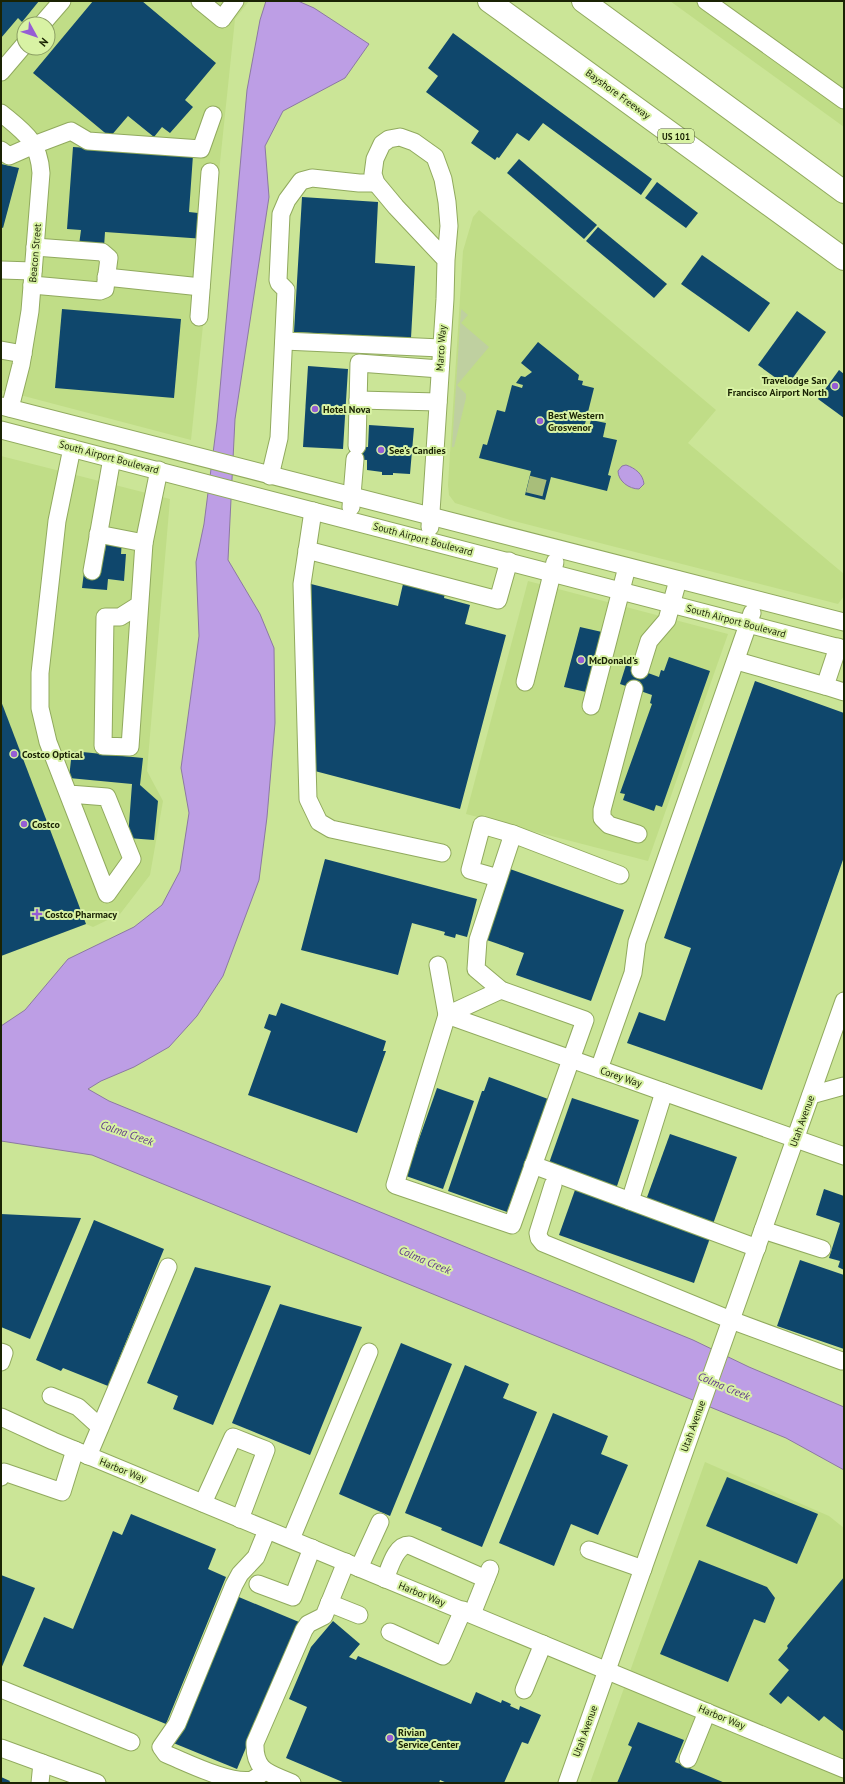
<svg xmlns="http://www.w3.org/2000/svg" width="845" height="1784" viewBox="0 0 845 1784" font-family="'PT Sans',sans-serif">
	<rect width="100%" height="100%" fill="#cbe597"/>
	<!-- built -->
	<g fill="#c0dd87" fill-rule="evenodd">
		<path d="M1 1H249L235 19 191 440 1 390ZM24 24H48V48H24Z"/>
		<path d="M670 1H844V127Z"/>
		<path d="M479 210 716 410 688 443 844 574V596L838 604 510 520 455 503 449 495 448 485 463 251 473 217Z"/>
		<path d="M1 456 170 499 147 771 163 801 150 875 120 914 93 927 86 924 1 956Z"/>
		<path d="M528 581 728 634 648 861 466 814Z"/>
		<path d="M705 1462 829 1516 844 1528V1783H590Z"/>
	</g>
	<!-- green -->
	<path fill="#bfd0a0" d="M461 309 468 315 461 323 489 347 457 385 466 394V398L454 447H452Z"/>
	<!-- water -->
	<g fill="#bd9ee5" stroke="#8c79a2">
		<path d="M266 1H298L314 8 369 44 345 78 283 111 265 146 269 197 235 419 228 560 260 614 274 648 275 723 267 817 259 880 223 976 197 1016 169 1047 134 1067 101 1081 88 1089 109 1101 693 1340 749 1367 844 1407V1470L786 1438 92 1155 1 1141V1026L25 1010 68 959 134 927 162 905 180 871 189 813 181 768 199 636 196 562 204 524 217 422 247 90 260 20Z"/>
		<path d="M626 465C635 468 643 474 644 484L639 489C629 489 618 481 618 471L622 466Z"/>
	</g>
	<!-- building -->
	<g fill="#0f476c">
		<path d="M1 1H39L22 22 18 18 1 38Z"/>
		<path d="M93 1H142L216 63 185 100 193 107 170 133 162 127 154 137 128 116 110 137 33 73Z"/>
		<path d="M453 33 652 179 641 195 543 123 529 141 517 133 499 158 497 157 495 160 471 143 479 131 426 92 438 76 428 68Z"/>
		<path d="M73 147 193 155 189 212 198 213 197 220 206 221 205 239 105 232 104 247 79 245 81 230 67 229Z"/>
		<path d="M519 159 597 225 584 239 507 173Z"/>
		<path d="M1 164 19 168 3 228 1 227Z"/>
		<path d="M657 182 698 213 686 228 645 198Z"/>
		<path d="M302 197 378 202 375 263 415 266 411 338 294 332Z"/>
		<path d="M598 227 667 284 654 298 586 241Z"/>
		<path d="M702 255 770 303 749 332 681 284Z"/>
		<path d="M62 309 181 319 174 398 55 388Z"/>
		<path d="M797 311 826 332 787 386 758 365Z"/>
		<path d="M538 342 579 375 578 380 583 381 582 385 594 388 584 428 588 430 591 420 606 423 603 437 617 440 608 475 611 476 607 491 551 477 545 500 525 495 531 471 479 458 483 444 487 445 497 410 505 412 512 385 522 388 523 385 516 383 521 376 525 377 532 372 521 363Z"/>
		<path d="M308 366 348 369 343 449 303 447Z"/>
		<path d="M839 370 844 374V418L818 399Z"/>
		<path d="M369 425 414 428 410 474 393 473V475H382V472L367 470V460L349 459 350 446 368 447Z"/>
		<path d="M106 539 122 540 121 554H126L124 581 108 579 107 590 82 588 84 572 98 573 100 552H105Z"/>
		<path d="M311 584 398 606 403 584 445 593 444 598 470 605 465 624 506 635 460 809 311 770Z"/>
		<path d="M580 627 602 632 586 692 564 687Z"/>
		<path d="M669 657 710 671 662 807 656 805 654 811 623 800 625 794 620 793 652 704 650 703 652 695 620 684 626 665 659 677 661 670 664 671Z"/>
		<path d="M755 681 844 713V857L762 1090 627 1043 639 1012 665 1021 691 948 664 938Z"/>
		<path d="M1 701 86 924 1 956Z"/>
		<path d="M72 751 143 758 140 785 158 801 154 840 128 838 132 784 69 778Z"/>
		<path d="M325 859 477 899 467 937 456 934 455 938 444 935 445 932 412 923 398 975 301 950Z"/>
		<path d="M510 869 624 910 591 1001 516 975 524 953 484 939Z"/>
		<path d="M281 1003 386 1041 383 1051H386L357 1133 248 1095 271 1031 264 1028 269 1014 276 1016Z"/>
		<path d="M489 1077 548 1099 507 1212 448 1191 482 1091H484Z"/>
		<path d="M437 1088 474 1101 443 1189 406 1176Z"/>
		<path d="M572 1098 639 1120 616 1189 548 1166Z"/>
		<path d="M670 1134 737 1157 713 1224 646 1200Z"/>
		<path d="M824 1189 844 1196V1270L838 1267 840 1261 829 1258 840 1223 816 1215Z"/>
		<path d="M575 1190 710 1238 694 1283 559 1235Z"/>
		<path d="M1 1214 81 1218 30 1339 1 1327Z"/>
		<path d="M94 1220 164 1249 108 1386 63 1368 61 1371 36 1360Z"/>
		<path d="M800 1260 844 1275V1349L777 1326Z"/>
		<path d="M195 1267 271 1286 213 1425 173 1409 178 1396 147 1383Z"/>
		<path d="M280 1304 362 1327 310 1455 232 1423Z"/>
		<path d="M401 1343 452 1364 390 1516 339 1494Z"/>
		<path d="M465 1365 509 1384 503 1398 537 1412 482 1547 441 1530 442 1528 405 1513Z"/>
		<path d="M553 1413 608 1436 601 1454 628 1465 598 1535 571 1524 554 1566 499 1543Z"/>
		<path d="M727 1477 818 1514 797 1564 706 1526Z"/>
		<path d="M131 1514 216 1549 208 1569 226 1577 166 1724 23 1666 44 1617 73 1629 113 1531 122 1535Z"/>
		<path d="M699 1560 767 1587 775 1598 765 1623 754 1619 728 1682 660 1654Z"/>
		<path d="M1 1575 35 1588 1 1669Z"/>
		<path d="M844 1577V1730L843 1731 824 1716 819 1721 788 1696 781 1704 769 1694 789 1670 778 1660 788 1648 787 1646Z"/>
		<path d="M234 1595 299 1622 237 1769 171 1742Z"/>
		<path d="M333 1621 360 1644 349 1657 356 1660 358 1656 471 1704 476 1692 501 1703 502 1700 511 1704 510 1706 519 1710 520 1706 541 1715 528 1744 522 1742 504 1783H447L440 1780 439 1783H345L286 1758 307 1707 289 1699 311 1647Z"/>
		<path d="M638 1722 684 1740 675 1762 725 1783H617L632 1747 628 1745Z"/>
		<path d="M1 1777 10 1781 9 1783H1Z"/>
	</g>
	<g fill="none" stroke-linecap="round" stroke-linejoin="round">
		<!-- minor-tunnel -->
		<path stroke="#a8be7a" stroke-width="17" stroke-dasharray="17 8" stroke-linecap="butt" d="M528 484 548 489"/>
		<defs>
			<g id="minor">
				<path d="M200 1 222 19 235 1"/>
				<path d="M706 1 844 100"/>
				<path d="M42 24 62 1"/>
				<path d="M1 72 24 45"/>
				<path d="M1 113C24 132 39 141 41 173L30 311 21 365 10 408"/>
				<path d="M1 150 9 156 34 145 71 131 88 141 201 149 213 115"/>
				<path d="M1 270 33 271"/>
				<path d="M106 277 201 287"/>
				<path d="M32 285 100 291 105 289 109 258 102 252 35 247"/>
				<path d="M199 317 210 172"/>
				<path d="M284 341 441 348"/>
				<path d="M1 350 23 354"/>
				<path d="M358 400 438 402"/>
				<path d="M1 406 844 622"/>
				<path d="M1 430 844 649"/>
				<path d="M357 446 359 363 440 369"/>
				<path d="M270 476 279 438 286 290 279 283 278 280 281 214 287 200 301 181 312 178 359 183H376"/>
				<path d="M351 507 355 459"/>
				<path d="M313 511 302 584 308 799 319 822 331 829 442 853"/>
				<path d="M430 527 445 299 446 260 449 226 447 202 443 179 435 157 414 142 400 137 389 139 382 144 375 159 373 174 376 183 396 207 446 260"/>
				<path d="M98 534 144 543 130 747 103 746 105 617H120L139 605"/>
				<path d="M144 543 159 470"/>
				<path d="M307 550 498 600 509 561"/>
				<path d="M92 571 112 458"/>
				<path d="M838 647 825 686 844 692"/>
				<path d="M737 661 825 686"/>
				<path d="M640 670 649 641 667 620 678 580"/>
				<path d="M525 682 555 562"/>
				<path d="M634 689 602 810V818L609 825 638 834"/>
				<path d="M591 706 627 567"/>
				<path d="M69 794 107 797 132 859 107 894 48 742 40 708V673L57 521 72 448"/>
				<path d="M513 834 620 875"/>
				<path d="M438 965 447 1015 395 1185 512 1225 585 1020 501 990 476 969 478 940 513 834 482 825 470 870 498 878"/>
				<path d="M447 1015 844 1156"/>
				<path d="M447 1015 501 990"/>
				<path d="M599 1069 633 973 637 942 752 613"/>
				<path d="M811 1095 844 1086"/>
				<path d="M533 1165 757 1248"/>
				<path d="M553 1185 538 1233 539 1238 543 1243 731 1320 842 1361"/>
				<path d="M630 1201 664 1092"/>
				<path d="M763 1230 822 1249"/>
				<path d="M1 1352 4 1353 1 1362"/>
				<path d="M51 1396 78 1407 100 1427"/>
				<path d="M1 1417 53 1441 844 1769"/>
				<path d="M88 1456 168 1267"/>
				<path d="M1 1477 4 1472 62 1492 75 1450"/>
				<path d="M203 1503 233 1437 266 1450 240 1519"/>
				<path d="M291 1539 369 1352"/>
				<path d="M589 1550 643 1569"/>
				<path d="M359 1568 380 1522"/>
				<path d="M385 1579C390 1568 395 1545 409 1545L486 1579"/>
				<path d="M258 1584 293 1597 312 1548"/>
				<path d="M329 1603 359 1615"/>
				<path d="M472 1614 490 1569"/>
				<path d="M390 1632 443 1656 463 1610"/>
				<path d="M1 1689 131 1742"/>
				<path d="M524 1690 543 1644"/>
				<path d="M1 1748 42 1763 40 1783"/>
				<path d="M688 1759 707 1712"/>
				<path d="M42 1763 97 1783"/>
				<path d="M264 1771C261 1774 256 1778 252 1780 229 1784 188 1763 166 1754L161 1747 177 1724 234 1585 240 1574 256 1557 267 1530"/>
				<path d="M292 1783C270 1773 254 1772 255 1743L304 1630 308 1624 324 1616 346 1562"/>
				<path d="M567 1783 844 1001"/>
			</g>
			<g id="highway">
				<path d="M489 1 844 259"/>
				<path d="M583 1 844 192"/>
			</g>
		</defs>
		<!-- minor casing -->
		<use href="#minor" stroke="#91aa5e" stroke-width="19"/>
		<!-- highway casing -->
		<use href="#highway" stroke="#91aa5e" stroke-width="24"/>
		<!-- minor -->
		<use href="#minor" stroke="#fff" stroke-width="17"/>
		<!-- highway -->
		<use href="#highway" stroke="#fff" stroke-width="22"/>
	</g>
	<!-- markers -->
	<g fill="#965dd4" stroke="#d8f2a4" stroke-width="1.5">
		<circle cx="835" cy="386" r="4"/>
		<circle cx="315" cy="409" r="4"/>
		<circle cx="540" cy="421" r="4"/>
		<circle cx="381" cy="450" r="4"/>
		<circle cx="581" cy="660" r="4"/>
		<circle cx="14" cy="754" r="4"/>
		<circle cx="24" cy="824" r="4"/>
		<path d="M35 908h4v4h4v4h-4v4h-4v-4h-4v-4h4z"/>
		<circle cx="390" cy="1738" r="4"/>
	</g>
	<g text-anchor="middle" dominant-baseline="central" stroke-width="4" stroke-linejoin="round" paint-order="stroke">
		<!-- shield labels -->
		<rect fill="#d8f2a4" stroke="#536134" stroke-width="1" x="658" y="129" width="36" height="14" rx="3"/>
		<g font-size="9" font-weight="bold" fill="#1a2304">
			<text x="676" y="136">US 101</text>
		</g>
		<!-- street labels -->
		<g font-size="10" fill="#1a2304" stroke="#d8f2a4">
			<text transform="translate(618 94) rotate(36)">Bayshore Freeway</text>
			<text transform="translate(35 253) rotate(-85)">Beacon Street</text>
			<text transform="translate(441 348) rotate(-86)">Marco Way</text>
			<text transform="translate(109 457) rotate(15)">South Airport Boulevard</text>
			<text transform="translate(423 539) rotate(15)">South Airport Boulevard</text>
			<text transform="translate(736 621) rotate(15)">South Airport Boulevard</text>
			<text transform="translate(621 1077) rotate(19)">Corey Way</text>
			<text transform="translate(802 1121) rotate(-70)">Utah Avenue</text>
			<text transform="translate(693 1426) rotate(-70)">Utah Avenue</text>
			<text transform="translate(123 1470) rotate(22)">Harbor Way</text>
			<text transform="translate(422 1594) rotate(22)">Harbor Way</text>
			<text transform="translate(722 1717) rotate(22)">Harbor Way</text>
			<text transform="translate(585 1731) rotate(-70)">Utah Avenue</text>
		</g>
		<!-- poi labels -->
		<g font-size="10" font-weight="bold" fill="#1a2304" stroke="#d8f2a4" text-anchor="start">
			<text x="827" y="380" text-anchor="end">Travelodge San<tspan x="827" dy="12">Francisco Airport North</tspan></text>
			<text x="323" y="409">Hotel Nova</text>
			<text x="548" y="415">Best Western<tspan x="548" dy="12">Grosvenor</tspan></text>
			<text x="389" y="450">See's Candies</text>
			<text x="589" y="660">McDonald's</text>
			<text x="22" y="754">Costco Optical</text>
			<text x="32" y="824">Costco</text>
			<text x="45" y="914">Costco Pharmacy</text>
			<text x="398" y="1732">Rivian<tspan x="398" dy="12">Service Center</tspan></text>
		</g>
		<!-- water labels -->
		<g font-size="11" font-style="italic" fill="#5f378a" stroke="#d8f2a4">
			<text transform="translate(127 1133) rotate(19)">Colma Creek</text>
			<text transform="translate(425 1260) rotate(23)">Colma Creek</text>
			<text transform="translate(724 1386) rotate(23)">Colma Creek</text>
		</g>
	</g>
	<!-- border -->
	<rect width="845" height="1784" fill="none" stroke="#1a2304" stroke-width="4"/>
	<!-- north arrow -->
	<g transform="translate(36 36) rotate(130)"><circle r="19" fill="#d8f2a4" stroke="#8c9f64"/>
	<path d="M0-3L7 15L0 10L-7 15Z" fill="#965dd4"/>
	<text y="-6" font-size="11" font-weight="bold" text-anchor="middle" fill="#1a2304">N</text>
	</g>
</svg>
